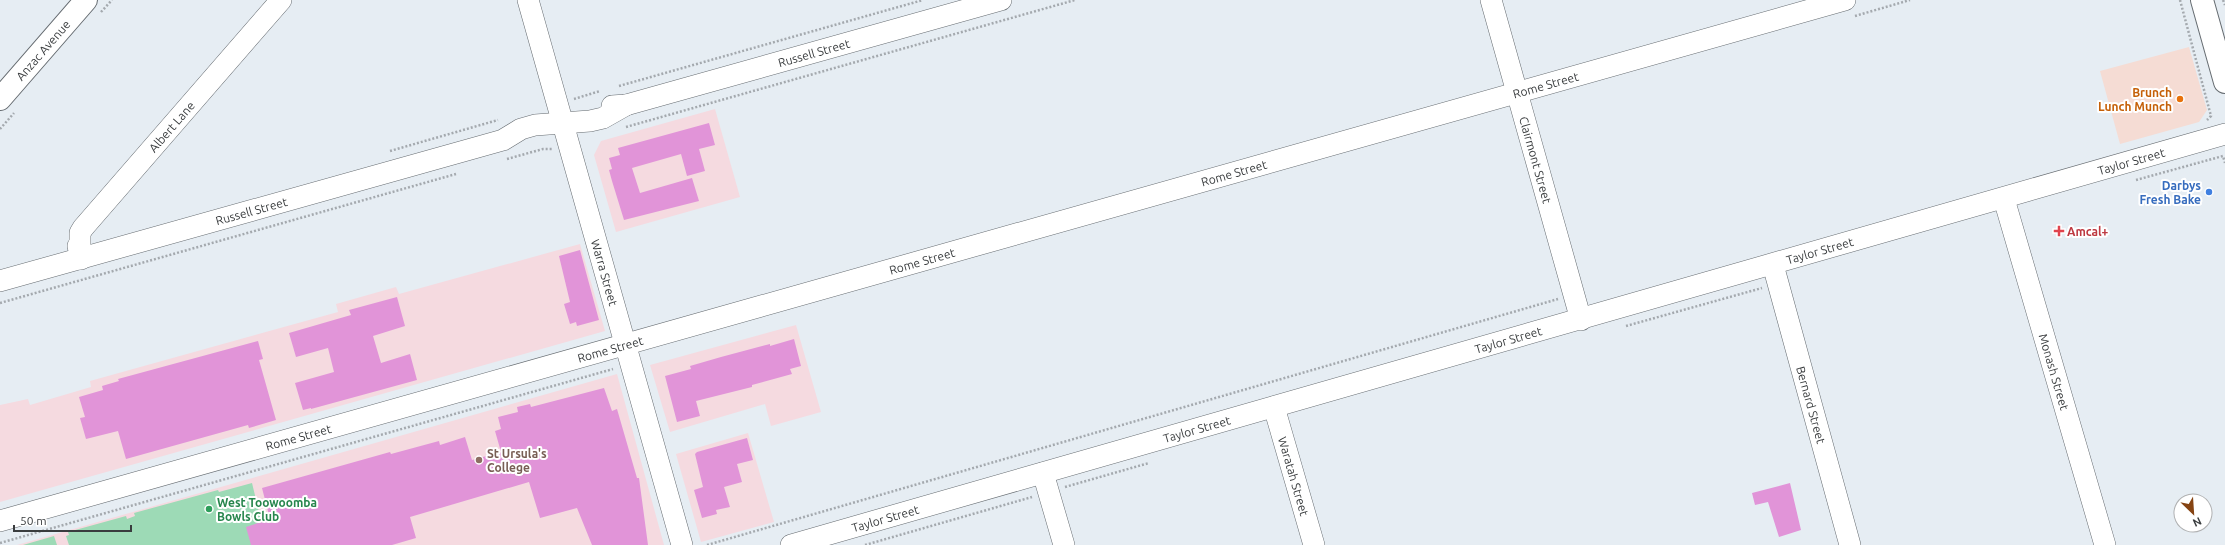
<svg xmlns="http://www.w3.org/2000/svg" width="2225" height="545" viewBox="0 0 2225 545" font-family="Ubuntu,sans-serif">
	<rect width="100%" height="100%" fill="#e6edf3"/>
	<!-- commercial -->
	<path fill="#f5dcd4" d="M2189 47 2207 110 2199 122 2120 144 2100 71Z"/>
	<!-- education -->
	<g fill="#f5dae0">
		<path d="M715 109 740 197 616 232 594 155 601 141Z"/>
		<path d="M580 244 605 331 0 502V405L28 399 30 405 91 387 90 381 338 312 336 304 396 287 399 294Z"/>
		<path d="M796 325 821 412 771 426 765 404 670 432 650 365Z"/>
		<path d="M617 374 664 545H17Z"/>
		<path d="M748 433 774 522 701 542 676 454Z"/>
	</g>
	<!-- green -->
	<g fill="#9ddab6">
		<path d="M252 483 267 545H69L66 536 69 535 68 532 126 516 127 519 135 516 134 513 218 490 219 492Z"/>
		<path d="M54 536 57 545H23Z"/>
	</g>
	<!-- building -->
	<g fill="#e194d8">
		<path d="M709 123 715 145 699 149 705 171 687 176 681 154 632 168 640 193 692 178 699 201 624 220 612 181 609 170 612 169 609 158 620 155 618 148Z"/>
		<path d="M580 250 599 320 577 326 576 322 570 324 564 304 570 302 559 256Z"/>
		<path d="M397 297 405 326 373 336 381 363 410 354 417 380 311 409V408L303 410 295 383 334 372 328 348 296 357 289 333 351 315 349 310Z"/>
		<path d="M794 339 801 366 790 369 792 374 752 385V387L696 401 700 416 677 422 665 376 691 369 690 366 721 357 770 344V346Z"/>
		<path d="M258 341 263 359 259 360 276 420 249 428 248 425 126 459 118 431 86 439 80 418 85 417 79 397 103 390 102 386 119 381 118 379Z"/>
		<path d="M604 388 612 411 617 409 637 478H639L648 545H592L577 508 540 518 529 482 410 517 416 538 392 545H251L246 527 270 519 262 488 390 452 391 454 439 441 440 445 465 437 472 460 501 452 495 431 501 429 498 417 518 412 517 407 530 404 531 407Z"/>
		<path d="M747 438 753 460 737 464 742 482 724 487 730 507 716 510 717 514 702 518 694 490 703 487 695 454 697 452Z"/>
		<path d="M1790 483 1801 530 1779 537 1768 502 1755 505 1752 493Z"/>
	</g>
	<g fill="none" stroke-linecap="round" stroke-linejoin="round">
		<defs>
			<g id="minor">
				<path id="s1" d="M528 0 682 545"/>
				<path id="s2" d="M1491 0 1581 320"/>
				<path id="s3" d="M612 106 626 105 1001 0"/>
				<path id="s4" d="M2004 199 2105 545"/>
				<path id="s5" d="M81 259 78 246 80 245V233L83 228 281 0"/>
				<path id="s6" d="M1773 265 1850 545"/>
				<path id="s7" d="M0 281 503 140 521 129 535 125 590 121 603 118 626 105"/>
				<path id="s8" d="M1274 407 1314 545"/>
				<path d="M1043 473 1064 545"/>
				<path id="s9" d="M0 521 1845 0"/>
				<path id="s10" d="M791 545 2225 134"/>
			</g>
			<g id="major">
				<path d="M2202 0 2225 82"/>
				<path id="s11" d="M0 99 86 0"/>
			</g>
		</defs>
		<!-- minor casing -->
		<use href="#minor" stroke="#666c71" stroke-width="22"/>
		<!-- major casing -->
		<use href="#major" stroke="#666c71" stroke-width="24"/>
		<!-- path -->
		<g stroke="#a4a9ae" stroke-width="2.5" stroke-dasharray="2 2" stroke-linecap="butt">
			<path d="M2180 0 2211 116 2207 120"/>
			<path d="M2223 0 2225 5"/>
			<path d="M101 12 112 0"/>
			<path d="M1855 16 1910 0"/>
			<path d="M619 86 923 0"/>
			<path d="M574 99 600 91"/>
			<path d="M626 127 1075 0"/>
			<path d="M0 129 14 113"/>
			<path d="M390 151 498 120"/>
			<path d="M507 159 543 149H552"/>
			<path d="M2136 180 2223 156 2225 163"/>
			<path d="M0 303 456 174"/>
			<path d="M1626 326 1762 288"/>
			<path d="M1065 487 1149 463"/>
			<path d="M0 543 613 369"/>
			<path d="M707 545 1558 299"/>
			<path d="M865 545 1032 497"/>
		</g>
		<!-- minor -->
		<use href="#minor" stroke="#fff" stroke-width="21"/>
		<!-- major -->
		<use href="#major" stroke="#fff" stroke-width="22"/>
	</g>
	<!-- markers -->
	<circle fill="#e8710a" stroke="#fff" stroke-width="1.5" cx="2180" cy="99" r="4"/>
	<circle fill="#3f7fe0" stroke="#fff" stroke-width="1.5" cx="2209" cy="192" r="4"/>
	<path fill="#e0444e" stroke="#fff" stroke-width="1.5" d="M2057 225h4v4h4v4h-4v4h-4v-4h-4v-4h4z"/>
	<circle fill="#8d6e63" stroke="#fff" stroke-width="1.5" cx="479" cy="460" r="4"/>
	<circle fill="#2e9e5b" stroke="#fff" stroke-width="1.5" cx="209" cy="509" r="4"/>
	<g text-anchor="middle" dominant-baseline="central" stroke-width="4" stroke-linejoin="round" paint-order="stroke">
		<!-- street labels -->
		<g font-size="12" fill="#393c3e" stroke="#fff">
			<text stroke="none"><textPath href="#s11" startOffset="65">Anzac Avenue</textPath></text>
			<text stroke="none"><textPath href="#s3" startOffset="209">Russell Street</textPath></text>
			<text stroke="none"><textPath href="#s9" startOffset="1606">Rome Street</textPath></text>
			<text stroke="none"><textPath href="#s5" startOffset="168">Albert Lane</textPath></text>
			<text stroke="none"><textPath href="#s2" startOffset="166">Clairmont Street</textPath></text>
			<text stroke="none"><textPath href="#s10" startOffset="1394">Taylor Street</textPath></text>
			<text stroke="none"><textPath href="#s9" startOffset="1282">Rome Street</textPath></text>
			<text stroke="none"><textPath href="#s7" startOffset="261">Russell Street</textPath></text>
			<text stroke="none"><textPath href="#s10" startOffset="1070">Taylor Street</textPath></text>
			<text stroke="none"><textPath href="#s9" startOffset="958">Rome Street</textPath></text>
			<text stroke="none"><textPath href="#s1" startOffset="283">Warra Street</textPath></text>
			<text stroke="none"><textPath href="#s10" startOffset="746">Taylor Street</textPath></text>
			<text stroke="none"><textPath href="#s9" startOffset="634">Rome Street</textPath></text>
			<text stroke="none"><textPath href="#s4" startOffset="180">Monash Street</textPath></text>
			<text stroke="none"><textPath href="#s6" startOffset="145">Bernard Street</textPath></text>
			<text stroke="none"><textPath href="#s10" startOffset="422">Taylor Street</textPath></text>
			<text stroke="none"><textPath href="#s9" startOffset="310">Rome Street</textPath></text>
			<text stroke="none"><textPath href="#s8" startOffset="72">Waratah Street</textPath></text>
			<text stroke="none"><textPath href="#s10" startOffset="98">Taylor Street</textPath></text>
		</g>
		<!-- food labels -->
		<g font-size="12" font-weight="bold" fill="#c56008" stroke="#fff" text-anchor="end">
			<text x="2172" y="92">Brunch<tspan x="2172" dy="14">Lunch Munch</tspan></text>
		</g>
		<!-- shop labels -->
		<g font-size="12" font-weight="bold" fill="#366cbe" stroke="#fff" text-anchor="end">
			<text x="2201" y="185">Darbys<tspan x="2201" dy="14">Fresh Bake</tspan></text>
		</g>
		<!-- health labels -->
		<g font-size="12" font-weight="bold" fill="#be3a42" stroke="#fff" text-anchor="start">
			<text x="2067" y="231">Amcal+</text>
		</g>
		<!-- education labels -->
		<g font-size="12" font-weight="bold" fill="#785e54" stroke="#fff" text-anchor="start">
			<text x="487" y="453">St Ursula's<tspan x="487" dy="14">College</tspan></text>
		</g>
		<!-- leisure labels -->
		<g font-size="12" font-weight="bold" fill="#27864d" stroke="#fff" text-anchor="start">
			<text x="217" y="502">West Toowoomba<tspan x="217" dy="14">Bowls Club</tspan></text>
		</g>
	</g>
	<!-- north arrow -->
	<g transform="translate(2193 513) rotate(155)"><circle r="19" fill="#ffffff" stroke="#b0b1b2"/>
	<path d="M0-3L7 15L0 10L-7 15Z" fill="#864413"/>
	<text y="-6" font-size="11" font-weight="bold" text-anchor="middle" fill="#393c3e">N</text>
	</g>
	<!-- scale -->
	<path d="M14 525v6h117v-6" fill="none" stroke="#393c3e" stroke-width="2"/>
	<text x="20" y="525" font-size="12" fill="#393c3e" stroke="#ffffff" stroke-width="3" paint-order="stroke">50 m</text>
</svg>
